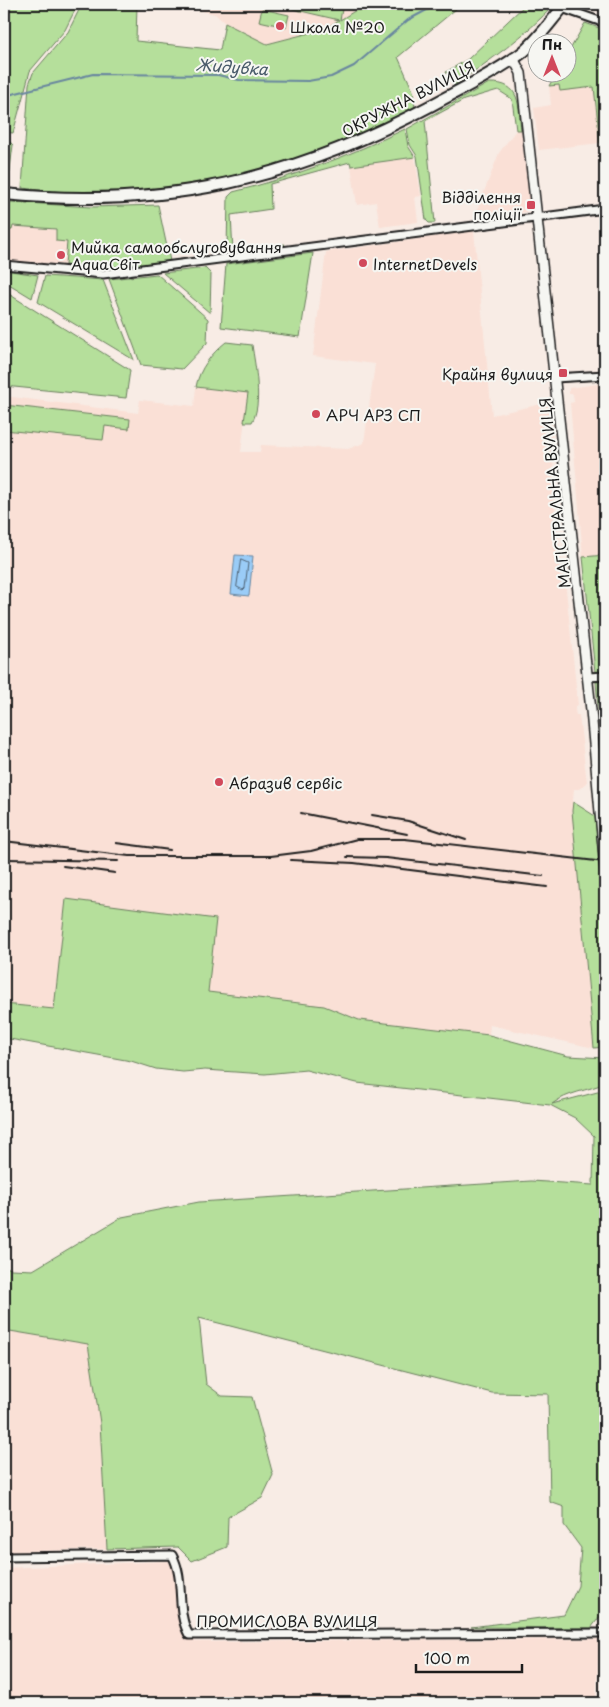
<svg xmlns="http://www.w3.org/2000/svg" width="609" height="1707" viewBox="0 0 609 1707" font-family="'Playpen Sans',sans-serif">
	<rect width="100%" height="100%" fill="#f8ece5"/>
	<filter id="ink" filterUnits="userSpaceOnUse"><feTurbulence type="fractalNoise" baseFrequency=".02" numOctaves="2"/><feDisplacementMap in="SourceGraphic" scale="10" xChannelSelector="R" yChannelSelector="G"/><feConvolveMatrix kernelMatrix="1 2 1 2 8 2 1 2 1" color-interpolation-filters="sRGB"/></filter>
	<g filter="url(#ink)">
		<!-- built -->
		<g fill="#fae0d6">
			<path d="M173 4H366L325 29 267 44 225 23 215 14Z"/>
			<path d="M585 23 605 30 596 104 600 143 539 150 534 108 551 105 549 86 556 73 566 72 567 55Z"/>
			<path d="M516 130H521L530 207 525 212 474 218 499 153Z"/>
			<path d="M415 157 421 196 415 197 418 222 380 227 376 202 357 205 351 166Z"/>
			<path d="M12 225 57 229 67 242 65 265 4 260V230H12Z"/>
			<path d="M474 231 492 415 551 402 555 509 561 560 564 570 578 705 575 706V710L576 715H579L587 783 579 789H574L572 811 594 1048 490 1025 489 1035 359 1020 324 1006 208 992 66 899 54 1010 4 1004V396L138 413 140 400 194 406 196 387 248 393 241 452H260L261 445 348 449 364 443 375 364 313 356 326 252Z"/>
			<path d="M605 383V555L583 557 570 403 574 402 573 394H569V388Z"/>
			<path d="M4 1330 88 1344 100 1423 107 1549 4 1552Z"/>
			<path d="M169 1561 174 1566 178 1619 185 1634 196 1642 599 1639 596 1703H4V1568Z"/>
		</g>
		<!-- green -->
		<g fill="#b5df9b" stroke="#687e5c">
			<path d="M4 4H78L65 30 30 71 13 133 4 132Z"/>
			<path d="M82 4H137L136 41 220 50 225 23 267 44 325 29 339 20 271 4H343L340 20 366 4H462L398 57 413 91 415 108C384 122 353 140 321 151 230 183 118 201 22 188L29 84 33 73 68 32Z"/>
			<path d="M526 4H555C525 36 490 61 454 85L446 72 468 59Z"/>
			<path d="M262 9 289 15 286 27 259 21Z"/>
			<path d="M585 23 605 30V143H600L594 87 560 91 559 85 549 86 556 73 566 72 567 55Z"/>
			<path d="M489 83C522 82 518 106 521 130H516L512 99 498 90 464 100 425 121 435 223H429L426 220 417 156 410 145 407 129Z"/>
			<path d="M405 129 408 146 415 157 351 166 350 162 270 184 271 209 231 215 233 251 285 244 280 248 237 254 227 250 228 197 233 192C293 177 349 156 405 129Z"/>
			<path d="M5 140 9 141 13 145 8 185 4 187Z"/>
			<path d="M11 202 91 207 158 205 170 261 101 269 65 265 67 242 56 241V229L13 226 12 230H4V208Z"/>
			<path d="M313 253 300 337 221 327 226 264Z"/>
			<path d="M205 268 211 274 210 313 163 273Z"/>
			<path d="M4 270 38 275 32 298 4 281Z"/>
			<path d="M157 274 208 319 207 343 182 369 141 365 109 279Z"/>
			<path d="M45 276 103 280 134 360 38 302Z"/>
			<path d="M4 291 130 370 126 398 4 386Z"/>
			<path d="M226 342 252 345C255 365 263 404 252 422H244L248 393 196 387C199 369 212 353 226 342Z"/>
			<path d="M4 405 130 419 129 429 105 426 103 440 4 430Z"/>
			<path d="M605 555V671L595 672 583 557Z"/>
			<path d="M605 681V794L596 682Z"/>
			<path d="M573 802 595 816 605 920V1047L594 1048 572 811Z"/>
			<path d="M66 899 216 919 208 992 324 1006 359 1020 489 1035 568 1056 605 1058V1083C587 1091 568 1092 552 1104L605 1090V1547L601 1615 591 1628 471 1627 564 1615 578 1586 581 1548 564 1525V1507L550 1502 548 1394 492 1393 199 1318 206 1384 222 1396 252 1397 273 1475 262 1498 228 1517 227 1547 192 1561 178 1547 107 1549 100 1423 88 1344 4 1330V1266L11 1269 33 1270 122 1217 199 1202 531 1181 593 1185 594 1136 575 1118 550 1105 357 1083 306 1070 265 1074 205 1070 183 1072 156 1069 131 1061 4 1038V1004L54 1009Z"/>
		</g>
		<!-- water -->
		<path fill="#9accf7" stroke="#68869f" d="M235 555 253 556 249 596 231 594Z"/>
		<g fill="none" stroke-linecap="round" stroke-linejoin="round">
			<!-- shore -->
			<path stroke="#4e6274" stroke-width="1" d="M241 560 248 563 245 588 243 590 237 587Z"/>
			<!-- stream -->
			<path stroke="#68869f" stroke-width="2" d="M4 96 93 74 218 75 239 80 308 81 331 77 354 66 408 20 438 4"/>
			<defs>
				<g id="minor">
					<path d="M562 8 605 23"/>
					<path d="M4 265 103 274 605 209"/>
					<path d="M555 378 605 375"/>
					<path d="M588 677 605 676"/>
					<path d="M4 1557 172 1555C186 1580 175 1610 189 1635L605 1633"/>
				</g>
				<path id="tertiary" d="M513 58 521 73 591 710 605 869"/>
				<path id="primary" d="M4 194C163 210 292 180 432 105 461 89 497 72 523 52 539 39 552 19 566 4"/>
			</defs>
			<!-- minor casing -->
			<use href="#minor" stroke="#1c1c1c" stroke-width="11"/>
			<!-- tertiary casing -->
			<use href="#tertiary" stroke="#1c1c1c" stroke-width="12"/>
			<!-- primary casing -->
			<use href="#primary" stroke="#1c1c1c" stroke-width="14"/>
			<!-- minor -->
			<use href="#minor" stroke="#f6f6f2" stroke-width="7"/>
			<!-- tertiary -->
			<use href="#tertiary" stroke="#f6f6f2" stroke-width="9"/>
			<!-- primary -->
			<use href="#primary" stroke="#f6f6f2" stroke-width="10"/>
			<!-- rail -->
			<g stroke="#1c1c1c" stroke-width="2">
				<path d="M301 813 407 834"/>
				<path d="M372 815 408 821 466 840"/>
				<path d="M4 841 129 856H271L311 851 357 839H405L605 862"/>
				<path d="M116 843 170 850"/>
				<path d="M347 857 386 858 543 876"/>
				<path d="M6 859 118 861"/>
				<path d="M291 860 354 863 547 887"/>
				<path d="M63 866 115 873"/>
			</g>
		</g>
	</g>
	<!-- markers -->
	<g fill="#d1495b" stroke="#f6f6f2" stroke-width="2">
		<circle cx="280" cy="26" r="5"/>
		<rect x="526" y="200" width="10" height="10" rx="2.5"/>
		<circle cx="61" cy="255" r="5"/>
		<circle cx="363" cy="263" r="5"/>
		<rect x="558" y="368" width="10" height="10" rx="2.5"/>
		<circle cx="316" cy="414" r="5"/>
		<circle cx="219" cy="782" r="5"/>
	</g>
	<g text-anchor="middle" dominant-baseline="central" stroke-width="4" stroke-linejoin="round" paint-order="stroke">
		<!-- poi labels -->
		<g font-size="15" fill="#1c1c1c" stroke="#f6f6f2" text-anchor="start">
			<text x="290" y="26">Школа №20</text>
			<text x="521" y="196" text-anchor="end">Відділення<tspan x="521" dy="17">поліції</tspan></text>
			<text x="71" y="246">Мийка самообслуговування<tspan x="71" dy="17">AquaСвіт</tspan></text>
			<text x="373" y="263">InternetDevels</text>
			<text x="553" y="373" text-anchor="end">Крайня вулиця</text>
			<text x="326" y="414">АРЧ АРЗ СП</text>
			<text x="229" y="782">Абразив сервіс</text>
		</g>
		<!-- street labels -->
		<g font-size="15" fill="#1c1c1c" stroke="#f6f6f2">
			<text transform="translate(408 98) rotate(-27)">ОКРУЖНА ВУЛИЦЯ</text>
			<text transform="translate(554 493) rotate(-96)">МАГІСТРАЛЬНА ВУЛИЦЯ</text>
			<text x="287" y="1620">ПРОМИСЛОВА ВУЛИЦЯ</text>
		</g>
		<!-- water labels -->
		<g font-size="16" font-style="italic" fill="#485a69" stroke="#f6f6f2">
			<text transform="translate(232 66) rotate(4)">Жидувка</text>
		</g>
	</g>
	<!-- margin -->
	<rect width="609" height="1707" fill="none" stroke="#f6f6f2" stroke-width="20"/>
	<rect x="10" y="10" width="589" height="1687" fill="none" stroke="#1c1c1c" stroke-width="2" filter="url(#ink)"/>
	<!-- north arrow -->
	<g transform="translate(552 58)"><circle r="24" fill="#f6f6f2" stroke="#9f9f9c"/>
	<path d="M0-4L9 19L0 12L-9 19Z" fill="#d1495b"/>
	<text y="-8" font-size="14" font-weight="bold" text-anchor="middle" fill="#1c1c1c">Пн</text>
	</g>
	<!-- scale -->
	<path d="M416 1664v8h106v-8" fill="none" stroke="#1c1c1c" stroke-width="2.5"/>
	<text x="424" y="1664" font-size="15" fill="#1c1c1c" stroke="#f6f6f2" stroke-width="4" paint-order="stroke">100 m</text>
</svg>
